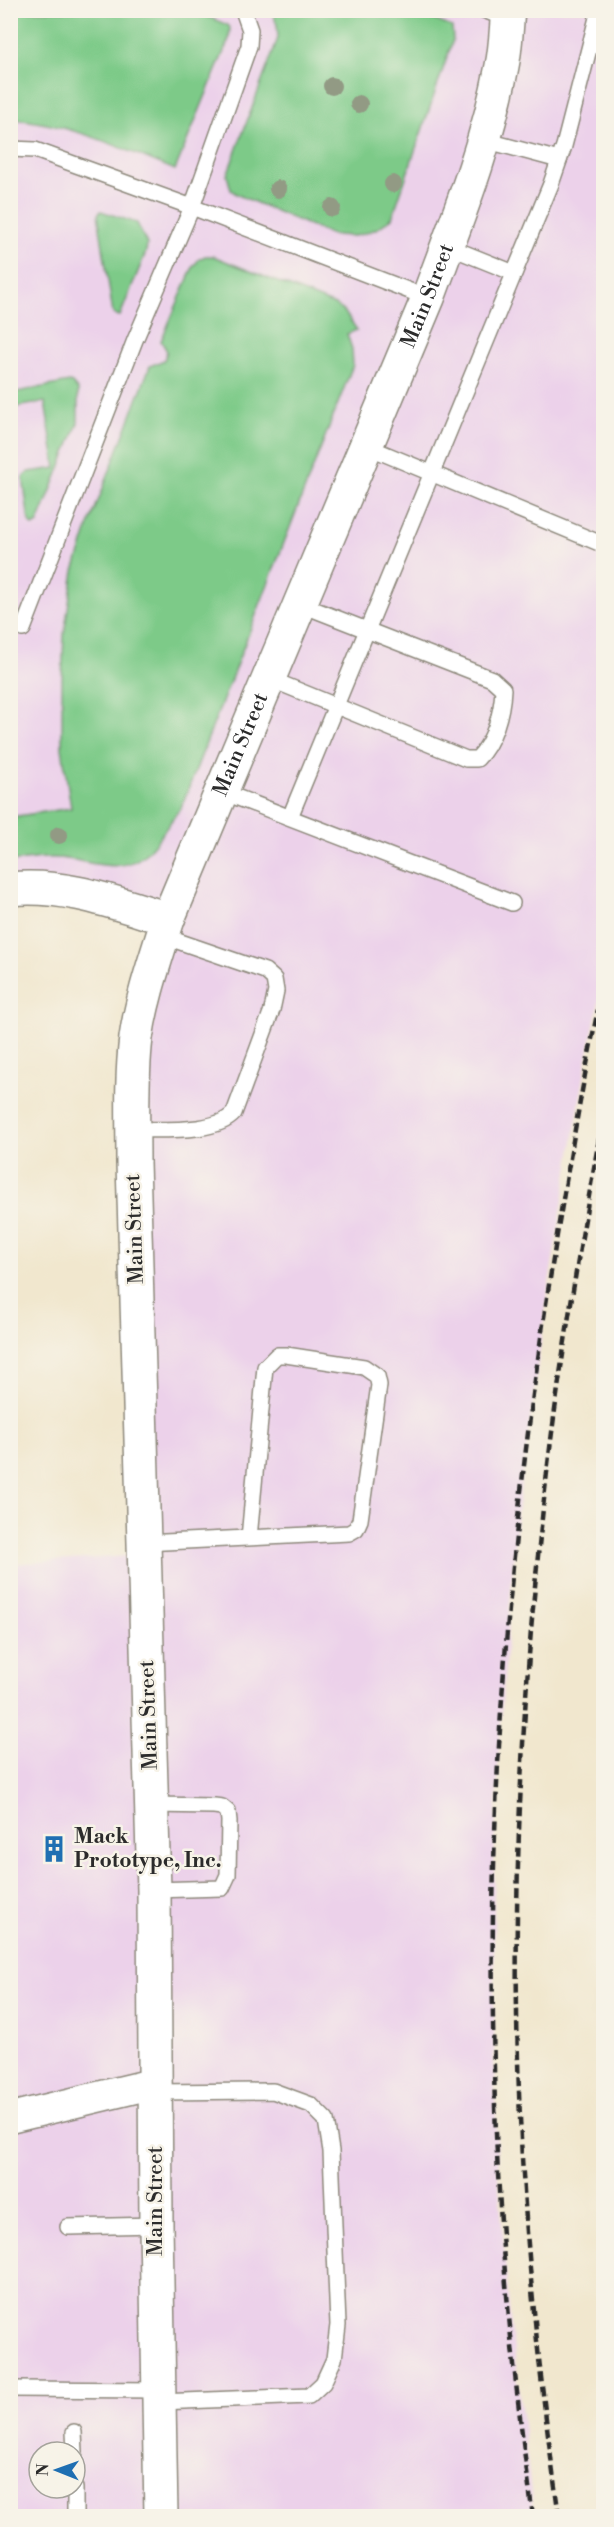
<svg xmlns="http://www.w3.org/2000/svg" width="614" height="2527" viewBox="0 0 614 2527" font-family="'Libre Bodoni',serif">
	<rect width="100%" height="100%" fill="#f7f3e8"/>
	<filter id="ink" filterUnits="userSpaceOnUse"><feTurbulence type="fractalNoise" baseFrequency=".0167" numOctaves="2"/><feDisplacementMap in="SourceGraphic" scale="12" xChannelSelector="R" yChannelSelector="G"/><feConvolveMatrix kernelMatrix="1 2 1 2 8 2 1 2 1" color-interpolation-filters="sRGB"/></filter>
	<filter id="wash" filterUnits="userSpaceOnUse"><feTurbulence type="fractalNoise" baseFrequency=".008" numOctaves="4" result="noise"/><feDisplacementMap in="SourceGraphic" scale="24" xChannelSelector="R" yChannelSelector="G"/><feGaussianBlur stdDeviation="1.35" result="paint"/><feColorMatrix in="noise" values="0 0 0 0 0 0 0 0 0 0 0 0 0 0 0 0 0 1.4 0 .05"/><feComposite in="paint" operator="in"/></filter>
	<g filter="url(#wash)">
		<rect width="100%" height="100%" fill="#f1e7ce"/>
		<!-- built -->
		<path fill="#ecd1ea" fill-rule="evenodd" d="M11 11H603V982L588 1053 549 1283 517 1514 499 1743 494 1860V2070L498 2175 509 2308 534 2516H11V1564L144 1555 133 1162 168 919 11 890ZM39 2452H75V2488H39Z"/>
		<!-- green -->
		<g fill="#7dca88" stroke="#547a5a" stroke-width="1.5">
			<path d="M10 11H194L228 25 230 28 229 39 175 170C121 148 69 123 11 119Z"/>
			<path d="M272 11H412L452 27 453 40 392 218 378 228 366 233 355 236 332 235 238 195 231 190 227 175 278 38 277 25Z"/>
			<path d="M101 211 137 223 147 244 146 252 120 316 113 314 98 214Z"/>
			<path d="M205 256H213L335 305 344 311 357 330 347 334 352 349 353 365 181 808C168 823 159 843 143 856 117 876 87 859 57 858 42 857 26 860 11 862V817L71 808 62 748V679L64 634 74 571 90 522 150 366 164 360 167 351 161 341 193 267 199 259Z"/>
			<path d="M69 382 72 383 78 390V423L38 523 33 526 29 522 23 477 29 472 56 468 45 402 16 407 11 402V393Z"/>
		</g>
	</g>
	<g filter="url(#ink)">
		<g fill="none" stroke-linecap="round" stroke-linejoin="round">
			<defs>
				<g id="lane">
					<path d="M484 10 507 19"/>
					<path d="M484 140 559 160"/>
					<path d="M10 149 35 150 192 207 428 298"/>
					<path d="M447 246 514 273"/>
					<path d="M366 446 604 545"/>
					<path d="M23 629 135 340 192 207 249 46 250 30 243 10"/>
					<path d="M270 679 466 759H477C494 742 502 713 503 689L492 679 300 604"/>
					<path d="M223 792 512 903"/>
					<path d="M290 817 551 184 564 146 599 10"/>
					<path d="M133 1130C160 1129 216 1134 234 1113L272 1010 276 991 274 979 265 971 163 936"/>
					<path d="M144 1543 349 1533 356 1529 360 1520 379 1385 377 1376 364 1367 286 1355H277L265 1367 249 1538"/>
					<path d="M152 1805 214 1806 222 1807 228 1812 229 1821 228 1875 222 1888 154 1890"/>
					<path d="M155 2092 273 2091 311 2105 326 2120 331 2151 338 2325 334 2359 323 2383 309 2396 160 2402"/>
					<path d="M68 2227 156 2225"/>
					<path d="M10 2389 159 2390"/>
					<path d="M74 2432 75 2452"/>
					<path d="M75 2488V2516"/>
				</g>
				<path id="street" d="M10 2118 156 2083"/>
				<g id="secondary">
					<path d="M10 889C64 883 118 904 168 919"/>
					<path id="s1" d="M161 2516 156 2225 154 1890 133 1162C133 1121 131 1079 136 1038 142 997 156 958 168 919L428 298C456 222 487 146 502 66 506 47 506 29 508 10"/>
				</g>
			</defs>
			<!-- lane casing -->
			<use href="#lane" stroke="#8e897c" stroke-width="18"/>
			<!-- street casing -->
			<use href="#street" stroke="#8e897c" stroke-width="33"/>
			<!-- secondary casing -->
			<use href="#secondary" stroke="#8e897c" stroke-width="36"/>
			<!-- lane -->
			<use href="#lane" stroke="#fff" stroke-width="15"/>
			<!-- street -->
			<use href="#street" stroke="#fff" stroke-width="30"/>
			<!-- secondary -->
			<use href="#secondary" stroke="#fff" stroke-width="33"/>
			<!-- rail -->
			<g stroke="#2b2b2b" stroke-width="4.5" stroke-dasharray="9 4.5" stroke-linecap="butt">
				<path d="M533 2516C512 2368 497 2218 494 2068 486 1781 513 1494 561 1211 574 1134 587 1058 604 982"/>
				<path d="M559 2516C539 2376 524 2234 519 2092 512 1901 521 1708 542 1518 556 1381 580 1246 604 1111"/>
			</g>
		</g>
		<!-- trees -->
		<g fill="#929a84">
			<circle cx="332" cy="86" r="9"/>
			<circle cx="359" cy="104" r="9"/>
			<circle cx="393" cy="184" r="9"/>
			<circle cx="278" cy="189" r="9"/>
			<circle cx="332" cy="208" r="9"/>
			<circle cx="59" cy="835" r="9"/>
		</g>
	</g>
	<!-- icons -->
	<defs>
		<symbol id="building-bare" viewBox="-9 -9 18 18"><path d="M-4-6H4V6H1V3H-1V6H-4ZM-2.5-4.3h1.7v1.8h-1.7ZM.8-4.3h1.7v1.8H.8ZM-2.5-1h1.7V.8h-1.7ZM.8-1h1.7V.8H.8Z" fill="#1f6fb2" stroke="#f7f3e8" stroke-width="2.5" paint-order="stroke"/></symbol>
	</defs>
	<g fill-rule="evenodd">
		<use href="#building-bare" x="35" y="1830" width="38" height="38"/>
	</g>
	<g text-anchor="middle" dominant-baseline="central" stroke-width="5" stroke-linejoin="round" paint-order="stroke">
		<!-- street labels -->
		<g font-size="21" fill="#2b2b2b" stroke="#f7f3e8">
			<text stroke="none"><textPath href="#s1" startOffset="2277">Main Street</textPath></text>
			<text stroke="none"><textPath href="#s1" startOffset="1791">Main Street</textPath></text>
			<text transform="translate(135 1229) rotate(-92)">Main Street</text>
			<text transform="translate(149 1715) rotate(-92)">Main Street</text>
			<text transform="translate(156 2201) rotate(-90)">Main Street</text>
		</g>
		<!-- poi labels -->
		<g font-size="21" font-weight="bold" fill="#2b2b2b" stroke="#f7f3e8" text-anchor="start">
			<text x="74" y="1837">Mack<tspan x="74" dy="24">Prototype, Inc.</tspan></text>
		</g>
	</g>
	<!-- margin -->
	<rect width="614" height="2527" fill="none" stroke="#f7f3e8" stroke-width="36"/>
	<!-- north arrow -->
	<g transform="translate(57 2470) rotate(271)"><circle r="28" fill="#f7f3e8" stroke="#a5a39c" stroke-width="1.5"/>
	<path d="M0-4.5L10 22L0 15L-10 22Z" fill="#1f6fb2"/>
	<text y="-9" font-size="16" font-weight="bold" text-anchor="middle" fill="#2b2b2b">N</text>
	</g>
</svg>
